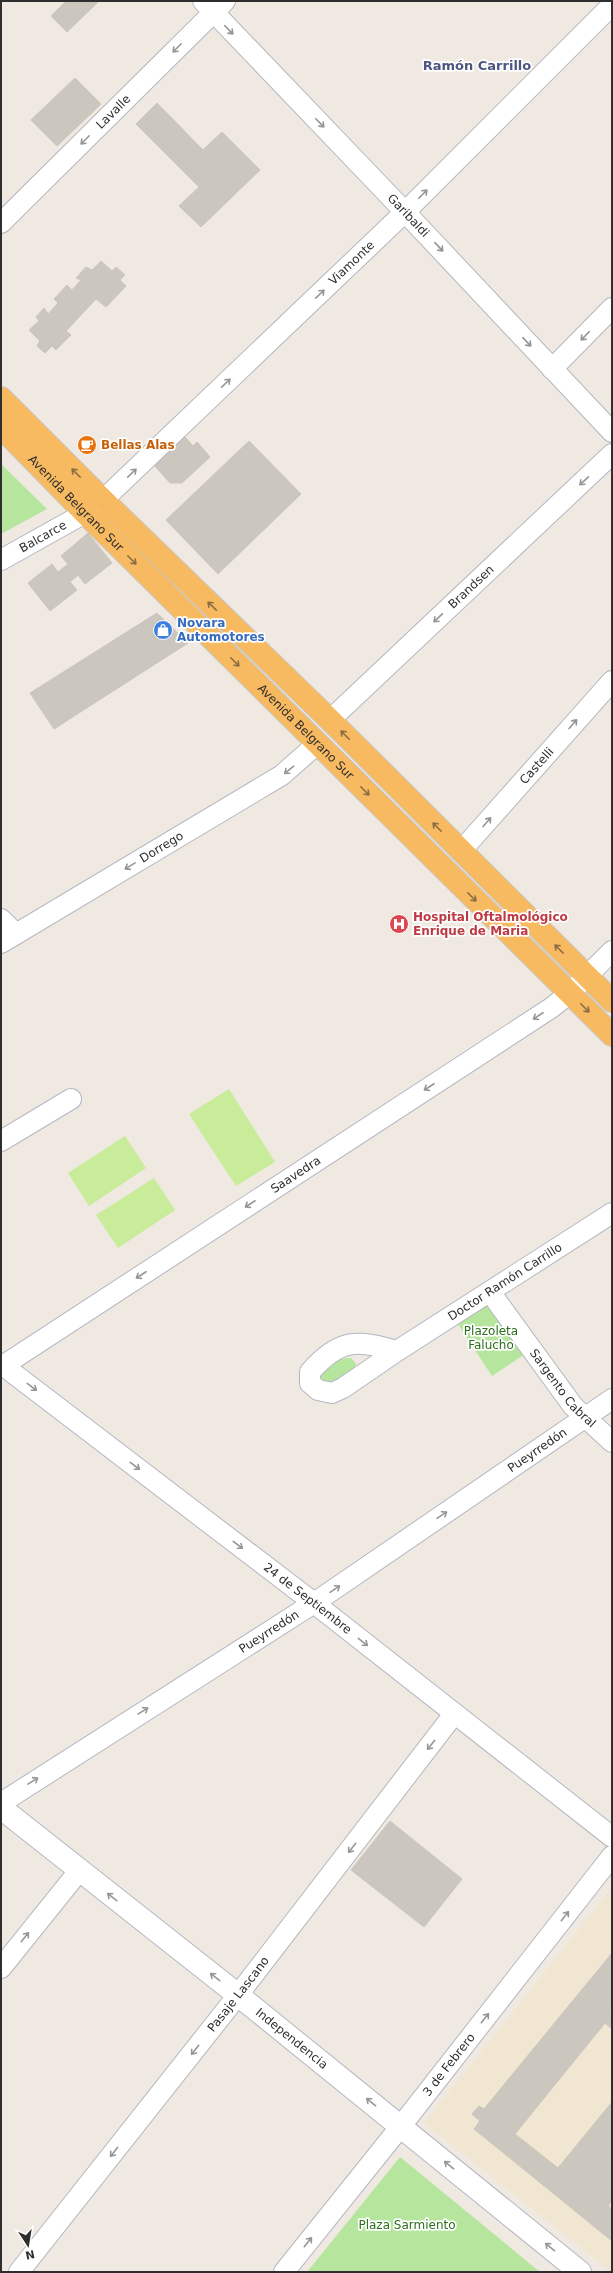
<svg xmlns="http://www.w3.org/2000/svg" width="613" height="2273" viewBox="0 0 613 2273" font-family="'DejaVu Sans',sans-serif">
	<rect width="100%" height="100%" fill="#efe9e1"/>
	<!-- education -->
	<path fill="#f0e6d1" d="M612 1888V2272L424 2123Z"/>
	<!-- green -->
	<g fill="#b6e59e">
		<path d="M1 464 47 509 1 534Z"/>
		<path d="M489 1300 525 1354 492 1376 456 1321Z"/>
		<path d="M351 1358 356 1364 352 1375 328 1385 320 1381V1367L331 1359Z"/>
		<path d="M400 2157 540 2272H307Z"/>
	</g>
	<!-- pitch -->
	<g fill="#c9ec9a">
		<path d="M229 1089 275 1162 236 1186 189 1114Z"/>
		<path d="M125 1136 146 1168 89 1206 68 1173Z"/>
		<path d="M154 1178 175 1210 118 1248 96 1215Z"/>
	</g>
	<!-- building -->
	<g fill="#cbc7bf" stroke="#cbc5ba">
		<path d="M66 1H99L67 32 51 16Z"/>
		<path d="M75 78 101 104 57 146 31 120Z"/>
		<path d="M157 103 203 150 222 132 260 170 201 227 179 206 199 187 136 124Z"/>
		<path d="M101 261 112 271 116 267 125 275 120 280 126 286 106 307 96 299 66 331 71 335 56 350 52 346 45 353 37 346 40 341 29 330 39 321 36 317 44 308 48 314 58 303 54 299 67 285 72 290 81 280 76 278 86 267 92 270Z"/>
		<path d="M185 437 193 446 197 442 210 457 182 483H170L154 465Z"/>
		<path d="M249 441 301 494 218 574 166 520Z"/>
		<path d="M88 533 112 563 85 584 78 575 70 582 77 590 50 611 28 583 52 564 58 572 68 564 61 556Z"/>
		<path d="M157 613 188 643 54 729 30 693Z"/>
		<path d="M390 1821 462 1879 424 1927 351 1870Z"/>
		<path d="M612 1953V2010L610 2012 612 2029 605 2023 515 2134 558 2168 612 2102V2200L608 2206 612 2209V2241L474 2129 480 2121 472 2114 479 2106 484 2109Z"/>
	</g>
	<g fill="none" stroke-linecap="round" stroke-linejoin="round">
		<defs>
			<g id="minor">
				<path id="s1" d="M203 1 405 212 612 432"/>
				<path id="s2" d="M1 223 225 1"/>
				<path d="M552 369 612 308"/>
				<path id="s3" d="M1 560 85 513 103 500 405 212 612 5"/>
				<path id="s4" d="M330 720 612 454"/>
				<path id="s5" d="M461 851 612 681"/>
				<path d="M1 919 16 934"/>
				<path id="s6" d="M1 943 282 775 317 744"/>
				<path d="M1 1141 71 1099"/>
				<path id="s7" d="M490 1292 573 1406 612 1442"/>
				<path id="s8" d="M397 1351C356 1339 339 1339 310 1372V1383L318 1390 332 1393 343 1388 397 1351 612 1213"/>
				<path id="s9" d="M1 1364 314 1603 612 1837"/>
				<path id="s10" d="M1 1367 551 1008 570 993 612 951"/>
				<path id="s11" d="M1 1803 314 1603 612 1399"/>
				<path d="M1 1968 79 1871"/>
				<path id="s12" d="M19 2272 238 1995 454 1714"/>
				<path id="s13" d="M284 2272 401 2126 612 1856"/>
			</g>
			<g id="tertiary">
				<path id="s14" d="M1 1808 238 1995 580 2272"/>
			</g>
			<g id="trunk">
				<path d="M1 398 103 500 330 720 612 1001"/>
				<path id="s15" d="M1 427 85 513 612 1035"/>
			</g>
		</defs>
		<!-- minor casing -->
		<use href="#minor" stroke="#b4b7c1" stroke-width="22"/>
		<!-- tertiary casing -->
		<use href="#tertiary" stroke="#b4b7c1" stroke-width="24"/>
		<!-- trunk casing -->
		<use href="#trunk" stroke="#c9c9c9" stroke-width="24"/>
		<!-- minor -->
		<use href="#minor" stroke="#fff" stroke-width="20"/>
		<!-- tertiary -->
		<use href="#tertiary" stroke="#fff" stroke-width="22"/>
		<!-- trunk -->
		<use href="#trunk" stroke="#f8ba60" stroke-width="22"/>
	</g>
	<!-- one-way arrows -->
	<defs><path id="oneway-shaft" d="M-6 0H5M1.5-3L5.5 0L1.5 3" fill="none" stroke-width="1.6" stroke-linecap="round" stroke-linejoin="round"/></defs>
	<g stroke="#969696">
		<use href="#oneway-shaft" transform="translate(229 30) rotate(46)"/>
		<use href="#oneway-shaft" transform="translate(177 48) rotate(135)"/>
		<use href="#oneway-shaft" transform="translate(320 123) rotate(46)"/>
		<use href="#oneway-shaft" transform="translate(85 140) rotate(135)"/>
		<use href="#oneway-shaft" transform="translate(423 194) rotate(-45)"/>
		<use href="#oneway-shaft" transform="translate(439 247) rotate(47)"/>
		<use href="#oneway-shaft" transform="translate(320 294) rotate(-44)"/>
		<use href="#oneway-shaft" transform="translate(585 336) rotate(134)"/>
		<use href="#oneway-shaft" transform="translate(527 342) rotate(47)"/>
		<use href="#oneway-shaft" transform="translate(226 383) rotate(-44)"/>
		<use href="#oneway-shaft" transform="translate(132 473) rotate(-44)"/>
		<use href="#oneway-shaft" transform="translate(584 481) rotate(137)"/>
		<use href="#oneway-shaft" transform="translate(438 618) rotate(137)"/>
		<use href="#oneway-shaft" transform="translate(573 724) rotate(-49)"/>
		<use href="#oneway-shaft" transform="translate(289 770) rotate(141)"/>
		<use href="#oneway-shaft" transform="translate(487 822) rotate(-49)"/>
		<use href="#oneway-shaft" transform="translate(130 866) rotate(149)"/>
		<use href="#oneway-shaft" transform="translate(538 1016) rotate(147)"/>
		<use href="#oneway-shaft" transform="translate(429 1087) rotate(147)"/>
		<use href="#oneway-shaft" transform="translate(250 1204) rotate(147)"/>
		<use href="#oneway-shaft" transform="translate(141 1275) rotate(147)"/>
		<use href="#oneway-shaft" transform="translate(32 1387) rotate(37)"/>
		<use href="#oneway-shaft" transform="translate(135 1466) rotate(37)"/>
		<use href="#oneway-shaft" transform="translate(442 1515) rotate(-34)"/>
		<use href="#oneway-shaft" transform="translate(238 1545) rotate(37)"/>
		<use href="#oneway-shaft" transform="translate(335 1589) rotate(-34)"/>
		<use href="#oneway-shaft" transform="translate(363 1642) rotate(38)"/>
		<use href="#oneway-shaft" transform="translate(143 1711) rotate(-32)"/>
		<use href="#oneway-shaft" transform="translate(431 1745) rotate(128)"/>
		<use href="#oneway-shaft" transform="translate(33 1781) rotate(-32)"/>
		<use href="#oneway-shaft" transform="translate(352 1848) rotate(128)"/>
		<use href="#oneway-shaft" transform="translate(112 1897) rotate(-142)"/>
		<use href="#oneway-shaft" transform="translate(565 1916) rotate(-52)"/>
		<use href="#oneway-shaft" transform="translate(25 1937) rotate(-51)"/>
		<use href="#oneway-shaft" transform="translate(215 1977) rotate(-142)"/>
		<use href="#oneway-shaft" transform="translate(485 2018) rotate(-52)"/>
		<use href="#oneway-shaft" transform="translate(195 2050) rotate(128)"/>
		<use href="#oneway-shaft" transform="translate(371 2102) rotate(-141)"/>
		<use href="#oneway-shaft" transform="translate(114 2152) rotate(128)"/>
		<use href="#oneway-shaft" transform="translate(449 2165) rotate(-141)"/>
		<use href="#oneway-shaft" transform="translate(308 2242) rotate(-51)"/>
		<use href="#oneway-shaft" transform="translate(550 2247) rotate(-141)"/>
	</g>
	<g stroke="#896d44">
		<use href="#oneway-shaft" transform="translate(76 473) rotate(-135)"/>
		<use href="#oneway-shaft" transform="translate(132 560) rotate(45)"/>
		<use href="#oneway-shaft" transform="translate(212 606) rotate(-136)"/>
		<use href="#oneway-shaft" transform="translate(235 662) rotate(45)"/>
		<use href="#oneway-shaft" transform="translate(345 735) rotate(-135)"/>
		<use href="#oneway-shaft" transform="translate(365 791) rotate(45)"/>
		<use href="#oneway-shaft" transform="translate(437 827) rotate(-135)"/>
		<use href="#oneway-shaft" transform="translate(472 897) rotate(45)"/>
		<use href="#oneway-shaft" transform="translate(559 949) rotate(-135)"/>
		<use href="#oneway-shaft" transform="translate(585 1008) rotate(45)"/>
	</g>
	<!-- icons -->
	<defs>
		<symbol id="cafe-disc" viewBox="-11 -11 22 22"><circle r="9.5" fill="#e8710a" stroke="#fff"/><path d="M-5.5-4.5H6V0H3Q3 3.5 0 3.5H-2.5Q-5.5 3.5-5.5 0ZM3-3.2v2h1.7v-2ZM-6 4.5H4V6H-6Z" fill="#fff"/></symbol>
		<symbol id="shop-disc" viewBox="-11 -11 22 22"><circle r="9.5" fill="#3f7fe0" stroke="#fff"/><path d="M-5-2.5h2.3a2.7 3.5 0 0 1 5.4 0H5L5.5 6h-11ZM-1.5-2.5h3a1.5 2.3 0 0 0-3 0Z" fill="#fff"/></symbol>
		<symbol id="hospital-disc" viewBox="-11 -11 22 22"><circle r="9.5" fill="#e0444e" stroke="#fff"/><path d="M-5-5h3v3.5h4V-5h3V5h-3V1.5h-4V5h-3Z" fill="#fff"/></symbol>
	</defs>
	<g fill-rule="evenodd">
		<use href="#cafe-disc" x="76" y="434" width="22" height="22"/>
		<use href="#shop-disc" x="152" y="619" width="22" height="22"/>
		<use href="#hospital-disc" x="388" y="913" width="22" height="22"/>
	</g>
	<g text-anchor="middle" dominant-baseline="central" stroke-width="3.5" stroke-linejoin="round" paint-order="stroke">
		<!-- street labels -->
		<g font-size="12" fill="#2e2e2e" stroke="#fff">
			<text stroke="none"><textPath href="#s2" startOffset="158">Lavalle</textPath></text>
			<text stroke="none"><textPath href="#s1" startOffset="297">Garibaldi</textPath></text>
			<text stroke="none"><textPath href="#s3" startOffset="462">Viamonte</textPath></text>
			<text stroke="none"><textPath href="#s15" startOffset="107">Avenida Belgrano Sur</textPath></text>
			<text stroke="none"><textPath href="#s3" startOffset="48">Balcarce</textPath></text>
			<text stroke="none"><textPath href="#s4" startOffset="194">Brandsen</textPath></text>
			<text stroke="none"><textPath href="#s15" startOffset="431">Avenida Belgrano Sur</textPath></text>
			<text stroke="none"><textPath href="#s5" startOffset="114">Castelli</textPath></text>
			<text stroke="none"><textPath href="#s6" startOffset="187">Dorrego</textPath></text>
			<text stroke="none"><textPath href="#s10" startOffset="352">Saavedra</textPath></text>
			<text stroke="none"><textPath href="#s8" startOffset="339">Doctor Ramón Carrillo</textPath></text>
			<text stroke="none"><textPath href="#s7" startOffset="121">Sargento Cabral</textPath></text>
			<text stroke="none"><textPath href="#s11" startOffset="642">Pueyrredón</textPath></text>
			<text stroke="none"><textPath href="#s9" startOffset="386">24 de Septiembre</textPath></text>
			<text stroke="none"><textPath href="#s11" startOffset="318">Pueyrredón</textPath></text>
			<text stroke="none"><textPath href="#s12" startOffset="354">Pasaje Lascano</textPath></text>
			<text stroke="none"><textPath href="#s14" startOffset="371">Independencia</textPath></text>
			<text stroke="none"><textPath href="#s13" startOffset="265">3 de Febrero</textPath></text>
		</g>
		<!-- food labels -->
		<g font-size="12" font-weight="bold" fill="#c56008" stroke="#fff" text-anchor="start">
			<text x="101" y="445">Bellas Alas</text>
		</g>
		<!-- shop labels -->
		<g font-size="12" font-weight="bold" fill="#366cbe" stroke="#fff" text-anchor="start">
			<text x="177" y="623">Novara<tspan x="177" dy="14">Automotores</tspan></text>
		</g>
		<!-- health labels -->
		<g font-size="12" font-weight="bold" fill="#be3a42" stroke="#fff" text-anchor="start">
			<text x="413" y="917">Hospital Oftalmológico<tspan x="413" dy="14">Enrique de Maria</tspan></text>
		</g>
		<!-- park labels -->
		<g font-size="12" fill="#2c6e1b" stroke="#fff">
			<text x="491" y="1331">Plazoleta<tspan x="491" dy="14">Falucho</tspan></text>
			<text x="407" y="2225">Plaza Sarmiento</text>
		</g>
		<!-- neighbourhood labels -->
		<g font-size="13" font-weight="bold" fill="#4d5680" stroke="#fff">
			<text x="477" y="65">Ramón Carrillo</text>
		</g>
	</g>
	<!-- border -->
	<rect width="613" height="2273" fill="none" stroke="#2e2e2e" stroke-width="4"/>
	<!-- north arrow -->
	<g transform="translate(28 2245) rotate(168)" stroke="#ffffff" stroke-width="3" paint-order="stroke">
	<path d="M0-3L7 15L0 10L-7 15Z" fill="#2e2e2e"/>
	<text y="-6" font-size="11" font-weight="bold" text-anchor="middle" fill="#2e2e2e">N</text>
	</g>
</svg>
